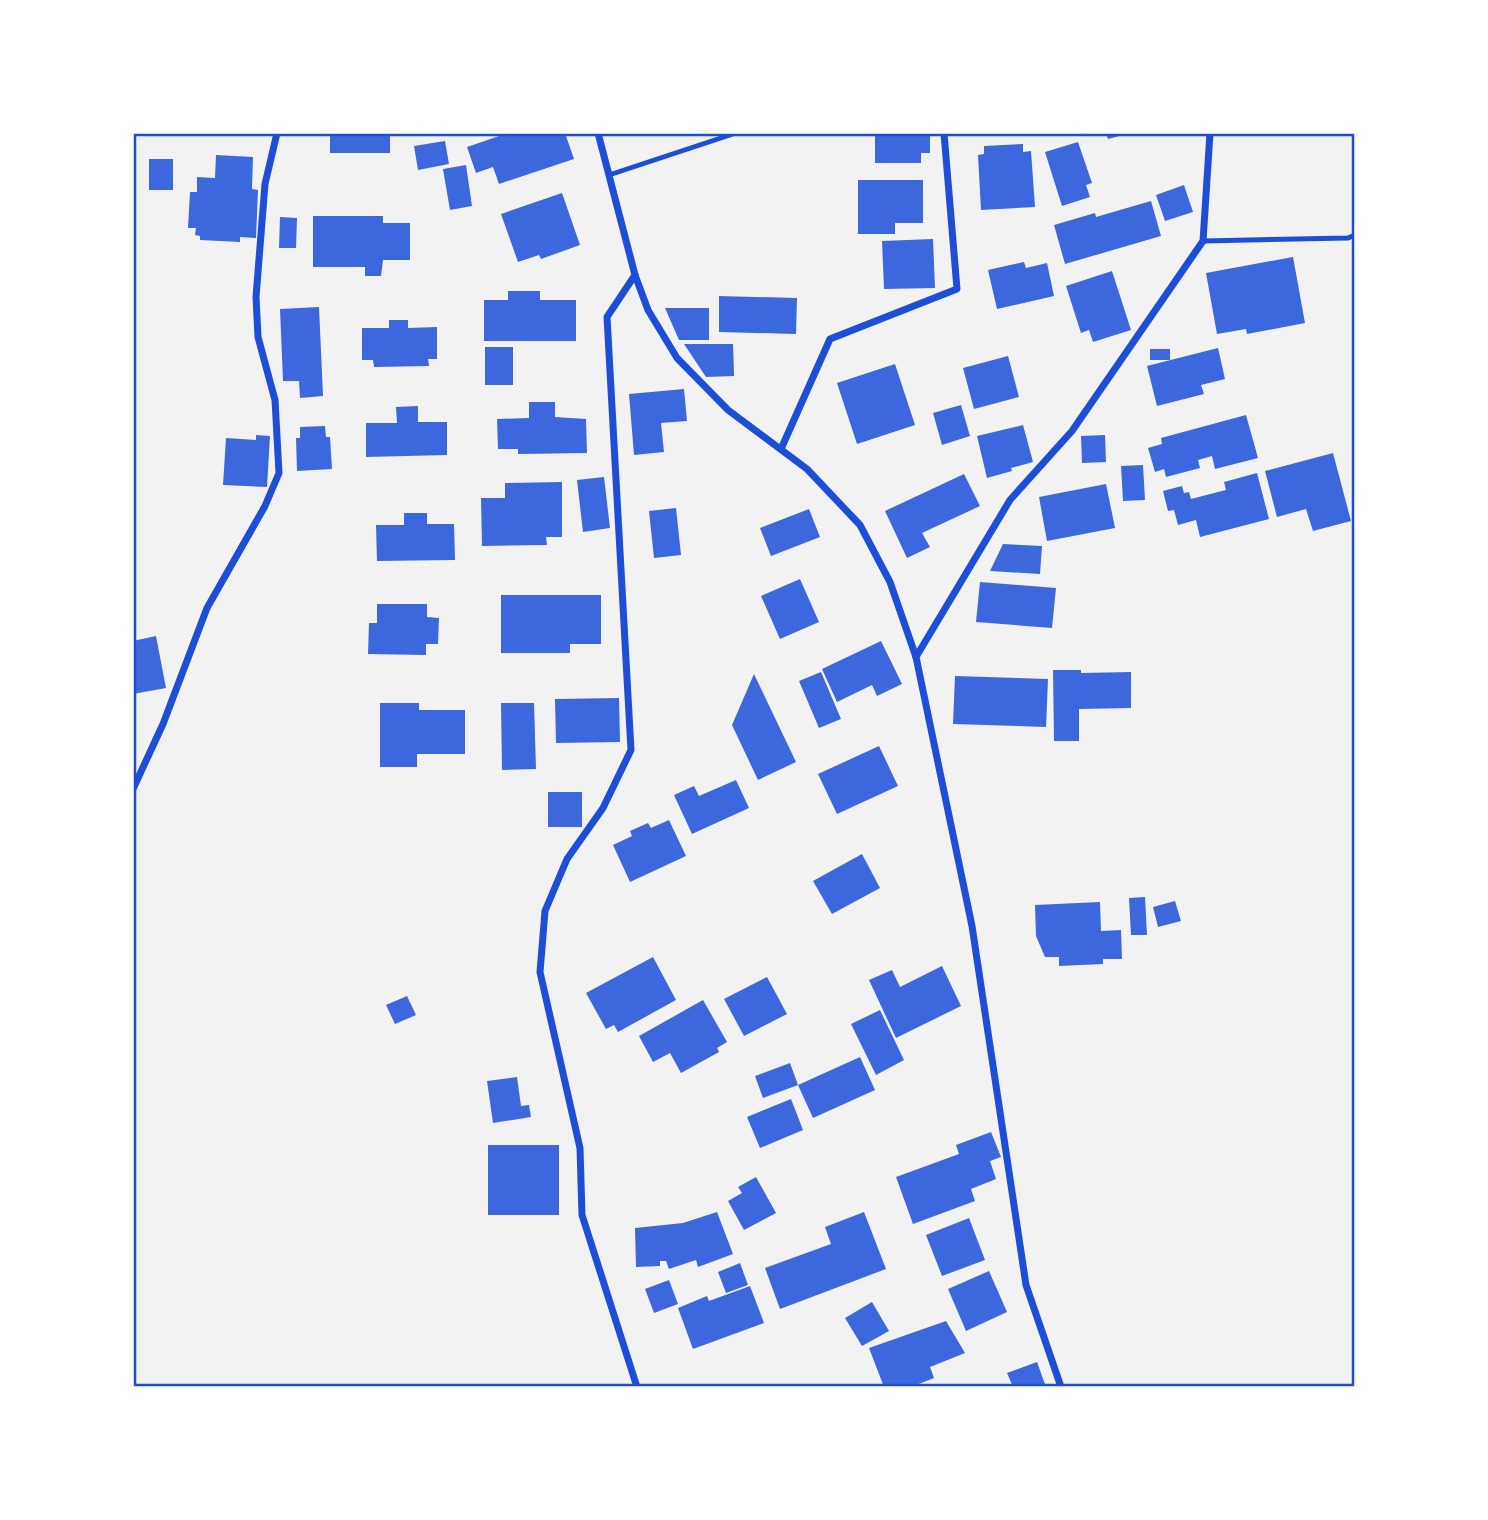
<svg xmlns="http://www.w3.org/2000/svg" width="1488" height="1520" viewBox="0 0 1488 1520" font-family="'Public Sans',sans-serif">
	<rect width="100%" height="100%" fill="#f2f2f2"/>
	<!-- building -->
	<g fill="#3d67dc">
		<rect x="330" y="133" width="60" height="20"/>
		<path d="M508 133H565L574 159 499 184 493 167 476 173 467 147Z"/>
		<path d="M875 133H930V153H921V163H875Z"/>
		<path d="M1106 133H1127V134L1108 139Z"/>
		<path d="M445 141 449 164 418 170 414 146Z"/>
		<path d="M1078 142 1092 183 1086 185 1090 197 1062 206 1045 152Z"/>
		<path d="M1023 144V152L1031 151 1035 207 981 210 978 155 984 154V146Z"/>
		<path d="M216 155 253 157 252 189 258 190 256 238 240 237V242L200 240V236L195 235 196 228H188L190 192H197V177L215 178Z"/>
		<rect x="149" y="159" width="24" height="31"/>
		<path d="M466 165 472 206 450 210 443 169Z"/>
		<path d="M858 180H923V223H895V234H858Z"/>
		<path d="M1184 185 1193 212 1165 221 1156 195Z"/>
		<path d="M562 193 580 245 541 259 539 255 518 262 501 214Z"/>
		<path d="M1151 201 1161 236 1065 264 1054 225 1095 213 1096 217Z"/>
		<path d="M313 216H383V223H410V260H383L381 276H365V267H313Z"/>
		<path d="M280 217 297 218 296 248H279Z"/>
		<path d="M933 239 935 288 884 289 882 241Z"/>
		<path d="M1293 257 1305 323 1247 334 1246 329 1217 334 1206 273Z"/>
		<path d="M1024 262 1026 268 1047 263 1054 296 997 309 988 270Z"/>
		<path d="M1112 271 1131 330 1093 342 1089 330 1081 333 1066 286Z"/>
		<path d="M508 291H540V300H576V341H484V300H508Z"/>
		<path d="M719 296 797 298 796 334 719 332Z"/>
		<path d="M319 307 323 396 300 398 299 381H283L280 309Z"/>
		<path d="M665 308H709V340H679Z"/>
		<path d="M389 320H408V328L437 327V359H428L429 366 374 367 373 360H362V328H389Z"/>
		<path d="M684 344H733L734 376 706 377Z"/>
		<rect x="485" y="347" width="28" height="38"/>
		<path d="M1218 348 1225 379 1201 385 1204 394 1157 406 1147 366Z"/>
		<rect x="1150" y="349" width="20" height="11"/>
		<path d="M1008 356 1019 397 974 409 963 368Z"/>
		<path d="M895 364 915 425 857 444 837 383Z"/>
		<path d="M684 389 687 421 661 423 664 452 634 455 629 394Z"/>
		<path d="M529 402H555V417L586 419 587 453 518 454V449H498L497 419 529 418Z"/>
		<path d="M961 405 970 436 942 445 933 413Z"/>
		<path d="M418 406V422H447V455L366 457V423H397L396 407Z"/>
		<path d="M1246 415 1258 458 1215 469 1212 456 1198 460 1200 468 1166 477 1164 469 1155 472 1148 448 1162 444 1161 438Z"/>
		<path d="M1023 425 1033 462 1011 468 1012 471 987 478 977 436Z"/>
		<path d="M325 426 326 437H330L332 469 297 471 296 438H300V427Z"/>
		<path d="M256 435 270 436 267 487 223 485 226 438 256 440Z"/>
		<path d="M1105 435 1106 462 1082 463 1081 436Z"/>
		<path d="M1333 453 1351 521 1313 531 1306 509 1277 517 1265 471Z"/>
		<path d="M1143 465 1145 500 1123 501 1121 466Z"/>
		<path d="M1257 473 1269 519 1200 537 1196 520 1178 525 1174 510 1168 511 1163 491 1182 486 1184 493 1189 492 1191 499 1226 490 1224 482Z"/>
		<path d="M964 474 980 506 922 533 930 547 907 558 885 511Z"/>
		<path d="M604 477 610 528 583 532 577 480Z"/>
		<path d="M562 482V537H546L547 545 482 546 481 498H505V483Z"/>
		<path d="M1106 484 1115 528 1047 541 1039 497Z"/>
		<path d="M676 508 681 555 654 558 649 511Z"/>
		<path d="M809 509 820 537 771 556 760 528Z"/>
		<path d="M404 513H427V524H454L455 560 377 561 376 525H404Z"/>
		<path d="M1003 544 1042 546 1040 574 990 571Z"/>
		<path d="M800 579 819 622 780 639 761 596Z"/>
		<path d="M980 582 1056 588 1052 628 976 622Z"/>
		<path d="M501 595H601V644H570V653H501Z"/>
		<path d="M377 604H427V617L439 618 438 644H426V655L368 654 369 623H377Z"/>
		<path d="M156 636 166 688 133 694V641Z"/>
		<path d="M881 641 902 684 877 696 872 685 837 702 822 669Z"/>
		<path d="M1053 670H1081V673L1131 672V708L1079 709V741H1054Z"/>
		<path d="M821 672 841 719 819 728 799 681Z"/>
		<path d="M754 674 796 762 758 780 732 725Z"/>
		<path d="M955 676 1048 679 1046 727 953 724Z"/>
		<path d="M619 698 620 742 556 743 555 699Z"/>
		<path d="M380 703H419V710H465V754H417V767H380Z"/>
		<path d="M501 703H534L536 769 502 770Z"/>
		<path d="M879 746 898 786 837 814 818 774Z"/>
		<path d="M736 780 749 808 692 834 674 795 694 786 699 796Z"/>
		<rect x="548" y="792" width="34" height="35"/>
		<path d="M669 820 686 856 630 882 613 845 632 836 630 831 648 823 651 828Z"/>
		<path d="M862 854 880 888 832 914 813 881Z"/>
		<path d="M1145 897 1147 935H1131L1129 898Z"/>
		<path d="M1175 901 1181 921 1158 927 1153 907Z"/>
		<path d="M1100 902 1101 931 1121 930 1122 959H1103V964L1059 966V957H1045L1036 936 1035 905Z"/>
		<path d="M653 957 676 1000 618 1032 614 1025 606 1029 586 993Z"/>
		<path d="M942 966 961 1006 896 1038 869 980 892 970 900 987Z"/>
		<path d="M767 977 787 1014 744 1036 724 999Z"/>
		<path d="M407 996 416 1015 395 1024 386 1005Z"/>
		<path d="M703 1000 727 1042 717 1048 719 1052 681 1073 670 1053 653 1062 639 1036Z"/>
		<path d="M880 1010 904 1060 876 1075 851 1024Z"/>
		<path d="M860 1057 875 1090 813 1118 798 1085Z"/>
		<path d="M790 1063 798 1085 763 1098 755 1076Z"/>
		<path d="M517 1077 521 1106 529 1105 531 1117 493 1123 487 1081Z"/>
		<path d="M791 1099 803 1130 760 1148 747 1117Z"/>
		<path d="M991 1132 1001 1157 990 1161 996 1179 971 1189 975 1201 913 1224 896 1177 959 1154 956 1145Z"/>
		<rect x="488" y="1145" width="71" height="70"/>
		<path d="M756 1177 776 1213 744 1230 728 1201 742 1193 738 1187Z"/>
		<path d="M717 1212 733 1254 698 1267 696 1260 669 1269 666 1261H660V1266L636 1267 635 1228 683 1223Z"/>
		<path d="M864 1212 886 1269 780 1309 765 1268 831 1244 825 1227Z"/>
		<path d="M969 1218 985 1260 942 1276 926 1235Z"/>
		<path d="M740 1263 748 1285 726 1293 718 1272Z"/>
		<path d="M989 1271 1007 1312 966 1331 948 1289Z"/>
		<path d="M669 1280 678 1304 654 1313 645 1289Z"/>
		<path d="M750 1286 764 1323 693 1349 678 1308 707 1296 709 1301Z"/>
		<path d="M872 1302 889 1331 862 1346 845 1318Z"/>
		<path d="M946 1321 965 1353 930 1367 934 1378 911 1387H884L869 1348Z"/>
		<path d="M1037 1362 1046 1387H1013L1007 1373Z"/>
	</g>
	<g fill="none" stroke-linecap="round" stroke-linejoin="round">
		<!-- service -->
		<g stroke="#1d4ed8" stroke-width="5">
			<path d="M609 175 736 133"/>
			<path d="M1203 241 1348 238 1355 235"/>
		</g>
		<!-- minor -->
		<g stroke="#1d4ed8" stroke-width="7">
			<path d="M598 133 635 275 648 310 677 358 728 410 807 469 860 525 890 582 916 657 972 926 1026 1285 1061 1387"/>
			<path d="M635 275 607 317 631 750 603 808 567 859 545 911 540 972 580 1148 582 1215 637 1387"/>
			<path d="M781 449 830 339 957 289 944 133"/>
			<path d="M916 657 1010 500 1072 431 1203 241 1210 133"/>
			<path d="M133 789 163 724 207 608 265 506 279 473 275 400 258 337 256 297 265 184 277 133"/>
		</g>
	</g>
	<!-- border -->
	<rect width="1488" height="1520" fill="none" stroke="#ffffff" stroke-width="270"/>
	<rect x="135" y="135" width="1218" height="1250" fill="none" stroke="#1d4ed8" stroke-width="2.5"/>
</svg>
